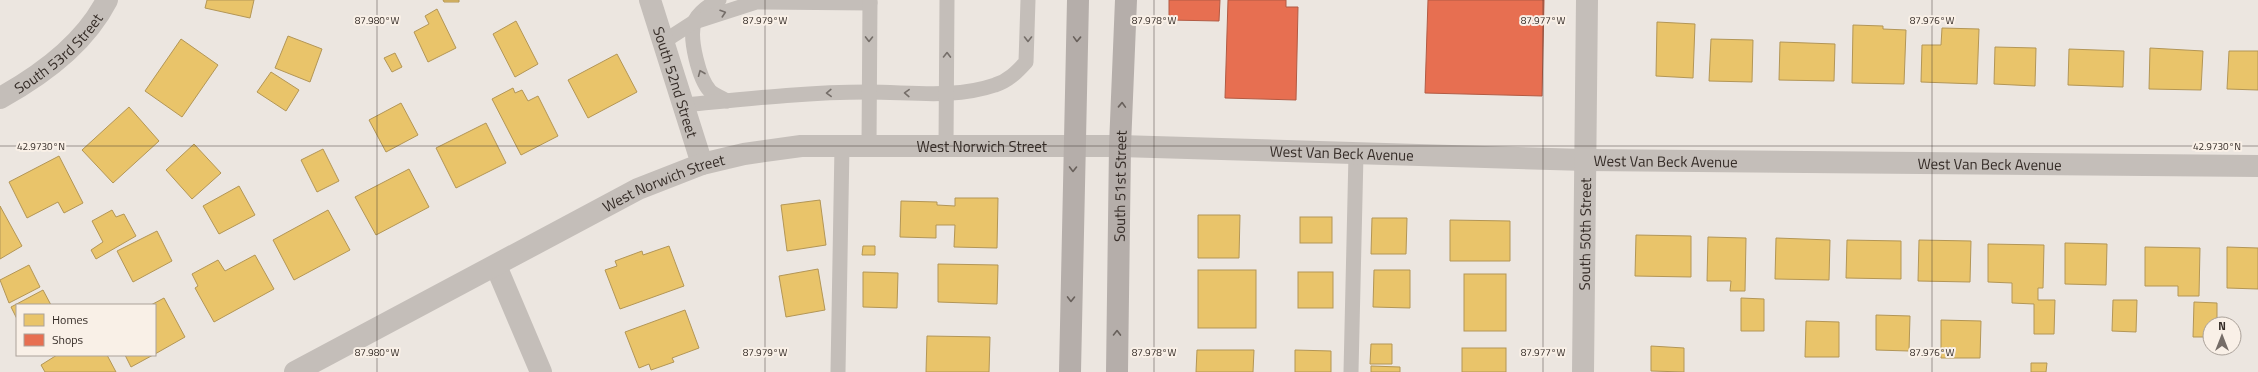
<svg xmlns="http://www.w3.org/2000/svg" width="2258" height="372" viewBox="0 0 2258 372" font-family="'Titillium Web',sans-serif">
	<rect width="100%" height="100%" fill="#ece6e0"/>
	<!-- homes -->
	<g fill="#e9c46a" stroke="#b39656">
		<path d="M207 0H254L250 18 205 8Z"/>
		<path d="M443 0H459V2H444Z"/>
		<path d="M437 9 456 48 428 62 414 32 429 24 425 16Z"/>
		<path d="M516 21 538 64 515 77 493 34Z"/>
		<path d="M1657 22 1695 24 1693 78 1656 76Z"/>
		<path d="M1853 25 1883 26V29L1906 30 1904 84 1852 83Z"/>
		<path d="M1942 28 1979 29 1977 84 1921 82 1922 45H1941Z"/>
		<path d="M288 36 322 49 310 82 275 68Z"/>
		<path d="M181 39 218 65 182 117 145 91Z"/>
		<path d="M1711 39 1753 40 1752 82 1709 81Z"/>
		<path d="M1780 42 1835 44 1834 81 1779 80Z"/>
		<path d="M1995 47 2036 48 2035 86 1994 84Z"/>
		<path d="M2150 48 2203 51 2201 90 2149 89Z"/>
		<path d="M2069 49 2124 51 2123 87 2068 85Z"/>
		<path d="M2229 51H2258V90L2227 89Z"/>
		<path d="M395 53 402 67 392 72 384 58Z"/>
		<path d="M617 54 637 92 588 118 568 80Z"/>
		<path d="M271 72 299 90 286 111 257 92Z"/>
		<path d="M513 88 515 93 522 90 528 101 538 96 558 136 521 155 492 99Z"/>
		<path d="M401 103 418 135 386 152 369 120Z"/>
		<path d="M129 107 159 141 113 183 82 150Z"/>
		<path d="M486 123 506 163 456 188 436 148Z"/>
		<path d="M194 144 221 173 192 199 166 170Z"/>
		<path d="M323 149 339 181 317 192 301 160Z"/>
		<path d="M59 156 83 203 64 213 58 202 27 218 9 182Z"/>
		<path d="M409 169 429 207 376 235 355 197Z"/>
		<path d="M239 186 255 215 219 234 203 206Z"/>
		<path d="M955 198H998L997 248 954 247 955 225H936V238L900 237 901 201 937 202V205L955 206Z"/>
		<path d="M820 200 826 245 787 251 781 205Z"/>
		<path d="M0 206 22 246 0 259Z"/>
		<path d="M112 210 116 217 124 214 136 236 96 259 91 250 103 242 92 221Z"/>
		<path d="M328 210 350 250 294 280 273 240Z"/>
		<path d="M1198 215H1240L1239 258H1198Z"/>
		<rect x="1300" y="217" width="32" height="26"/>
		<path d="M1372 218H1407L1406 254H1371Z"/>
		<path d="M1450 220 1510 221V261H1450Z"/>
		<path d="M157 231 172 261 133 282 117 251Z"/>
		<path d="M1636 235 1691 236V277L1635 276Z"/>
		<path d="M1708 237 1746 238 1745 291H1730L1731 281H1707Z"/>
		<path d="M1776 238 1830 240 1829 280 1775 279Z"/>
		<path d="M1847 240 1901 241V279L1846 278Z"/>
		<path d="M1919 240 1971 241 1970 282 1918 281Z"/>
		<path d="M2065 243 2107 244 2106 285 2065 284Z"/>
		<path d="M1988 244 2044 245 2043 288H2038V300H2055L2054 334H2034V304L2012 303V283L1988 282Z"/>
		<path d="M669 246 684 286 620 309 605 270 617 266 615 261 642 251 643 255Z"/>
		<path d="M863 246H875V255H862Z"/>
		<path d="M2145 247 2200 248 2199 296H2178V286H2145Z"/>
		<path d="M2227 247 2258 248V289L2227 288Z"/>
		<path d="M255 255 274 289 214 322 195 288 198 286 192 274 218 260 225 271Z"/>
		<path d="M938 264 998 265 997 304 938 302Z"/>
		<path d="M29 265 40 287 9 303 0 280Z"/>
		<path d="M818 269 825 310 786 317 779 276Z"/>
		<rect x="1198" y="270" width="58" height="58"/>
		<path d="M1374 270H1410V308L1373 307Z"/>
		<path d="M863 272 898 273 897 308 863 307Z"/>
		<rect x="1298" y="272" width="35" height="36"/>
		<rect x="1464" y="274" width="42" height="57"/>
		<path d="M43 290 51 305H17V319L11 307Z"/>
		<path d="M164 298 185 337 155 354V305H151Z"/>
		<path d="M1741 298 1764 299V331H1741Z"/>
		<path d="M2113 300H2137L2136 332 2112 331Z"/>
		<path d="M2194 302 2217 303V324H2210V337H2193Z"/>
		<path d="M685 310 699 348 672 358 674 362 651 370 649 364 639 368 625 332Z"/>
		<path d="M1876 315 1910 316 1909 351 1876 350Z"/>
		<path d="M1941 320 1981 321 1980 358H1941Z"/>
		<path d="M1806 321 1839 322V357H1805Z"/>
		<path d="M927 336 990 337 989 372H926Z"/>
		<path d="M1371 344H1392V364H1370Z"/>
		<path d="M1651 346 1684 348V372L1651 371Z"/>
		<rect x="1462" y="348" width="44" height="24"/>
		<path d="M1197 350H1254L1253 372H1196Z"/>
		<path d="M1295 350 1331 351V372H1295Z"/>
		<path d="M57 355H107L116 372H45L41 365Z"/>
		<path d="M125 355H153L131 367Z"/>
		<path d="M2031 363H2047L2046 372H2031Z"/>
		<path d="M1371 366 1400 367V372H1371Z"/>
	</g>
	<!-- shops -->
	<g fill="#e76f51" stroke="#b25b44">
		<path d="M1169 0H1220L1219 21 1169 20Z"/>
		<path d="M1228 0H1286V7H1298L1296 100 1225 98Z"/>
		<path d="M1428 0H1544L1542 96 1425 93Z"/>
	</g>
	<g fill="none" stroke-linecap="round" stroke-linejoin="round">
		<!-- lane -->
		<g stroke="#c4beb9" stroke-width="15">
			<path d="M719 0C710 5 698 12 694 23 689 39 699 79 710 91 714 95 722 98 727 101"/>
			<path d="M663 42 694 22 756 2 870 3"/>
			<path d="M684 105C745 99 807 92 868 92 911 92 954 99 995 85 1008 81 1017 72 1026 62L1028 0"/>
			<path d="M869 145 870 0"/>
			<path d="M946 145 947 0"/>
			<path d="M838 372 842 146"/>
			<path d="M1351 372 1356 154"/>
		</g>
		<!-- street -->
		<g stroke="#c4beb9" stroke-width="22">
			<path id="s1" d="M650 0 702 164"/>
			<path id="s2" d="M0 98C42 75 85 43 107 0"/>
			<path d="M496 266 541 372"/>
			<path id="s3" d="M295 372 638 189 702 164 744 154 801 146H1120L1586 160 2258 166"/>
			<path id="s4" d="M1583 372 1587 0"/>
		</g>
		<!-- secondary -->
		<g stroke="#b5aeaa" stroke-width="22">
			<path d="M1070 372 1078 0"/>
			<path id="s5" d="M1117 372 1120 146 1126 0"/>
		</g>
	</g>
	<!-- one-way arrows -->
	<defs><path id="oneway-chevron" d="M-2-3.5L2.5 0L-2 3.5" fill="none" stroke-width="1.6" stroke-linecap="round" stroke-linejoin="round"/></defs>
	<g stroke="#756e69">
		<use href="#oneway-chevron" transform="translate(723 13) rotate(-18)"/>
		<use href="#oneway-chevron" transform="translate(869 39) rotate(91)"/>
		<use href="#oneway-chevron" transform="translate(1028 39) rotate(90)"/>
		<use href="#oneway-chevron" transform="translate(947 55) rotate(-89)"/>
		<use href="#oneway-chevron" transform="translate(701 73) rotate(-112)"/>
		<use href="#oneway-chevron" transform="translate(829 93) rotate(178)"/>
		<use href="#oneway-chevron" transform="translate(907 93) rotate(-178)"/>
	</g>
	<g stroke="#68605b">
		<use href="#oneway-chevron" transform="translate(1077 39) rotate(92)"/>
		<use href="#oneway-chevron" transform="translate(1122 105) rotate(-88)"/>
		<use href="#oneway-chevron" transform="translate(1073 169) rotate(91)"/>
		<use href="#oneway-chevron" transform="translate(1071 299) rotate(91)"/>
		<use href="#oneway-chevron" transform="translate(1117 333) rotate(-89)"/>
	</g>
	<!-- ticks -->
	<path fill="none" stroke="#352c27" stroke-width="1" stroke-opacity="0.45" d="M377 0V372M765 0V372M1154 0V372M1543 0V372M1932 0V372M0 146H2258"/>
	<g text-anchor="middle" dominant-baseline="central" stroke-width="4" stroke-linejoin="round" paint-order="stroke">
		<!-- street labels -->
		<g font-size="15" fill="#352c27" stroke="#f9f0e7">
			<text stroke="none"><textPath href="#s2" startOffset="74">South 53rd Street</textPath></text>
			<text stroke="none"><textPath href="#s1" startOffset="86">South 52nd Street</textPath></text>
			<text stroke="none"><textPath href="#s3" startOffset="739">West Norwich Street</textPath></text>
			<text stroke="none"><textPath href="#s3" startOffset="1099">West Van Beck Avenue</textPath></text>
			<text stroke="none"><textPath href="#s3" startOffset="1423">West Van Beck Avenue</textPath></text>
			<text stroke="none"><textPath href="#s3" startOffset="1747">West Van Beck Avenue</textPath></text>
			<text stroke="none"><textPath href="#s3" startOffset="415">West Norwich Street</textPath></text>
			<text stroke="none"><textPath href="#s5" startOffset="186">South 51st Street</textPath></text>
			<text stroke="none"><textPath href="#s4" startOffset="138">South 50th Street</textPath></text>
		</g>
	</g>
	<g font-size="10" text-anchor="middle" fill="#352c27" stroke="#f9f0e7" stroke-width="4" stroke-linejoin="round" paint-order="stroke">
		<text x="377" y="24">87.980°W</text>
		<text x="765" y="24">87.979°W</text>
		<text x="1154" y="24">87.978°W</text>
		<text x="1543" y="24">87.977°W</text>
		<text x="1932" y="24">87.976°W</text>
		<text x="41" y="150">42.9730°N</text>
		<text x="2217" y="150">42.9730°N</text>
		<text x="377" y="356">87.980°W</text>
		<text x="765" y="356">87.979°W</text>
		<text x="1154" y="356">87.978°W</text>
		<text x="1543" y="356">87.977°W</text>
		<text x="1932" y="356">87.976°W</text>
	</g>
	<!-- legend -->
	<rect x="16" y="304" width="140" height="52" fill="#f9f0e7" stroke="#aba29a"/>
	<rect x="24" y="314" width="20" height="12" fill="#e9c46a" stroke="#aba29a"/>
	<text x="52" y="324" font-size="12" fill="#352c27">Homes</text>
	<rect x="24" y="334" width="20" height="12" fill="#e76f51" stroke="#aba29a"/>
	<text x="52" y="344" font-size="12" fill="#352c27">Shops</text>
	<!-- north arrow -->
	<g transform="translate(2222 336)"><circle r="19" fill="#f9f0e7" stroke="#aba29a"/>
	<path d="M0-3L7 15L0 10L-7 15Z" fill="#756d68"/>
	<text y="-6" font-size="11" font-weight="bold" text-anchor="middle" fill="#352c27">N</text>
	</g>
</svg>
